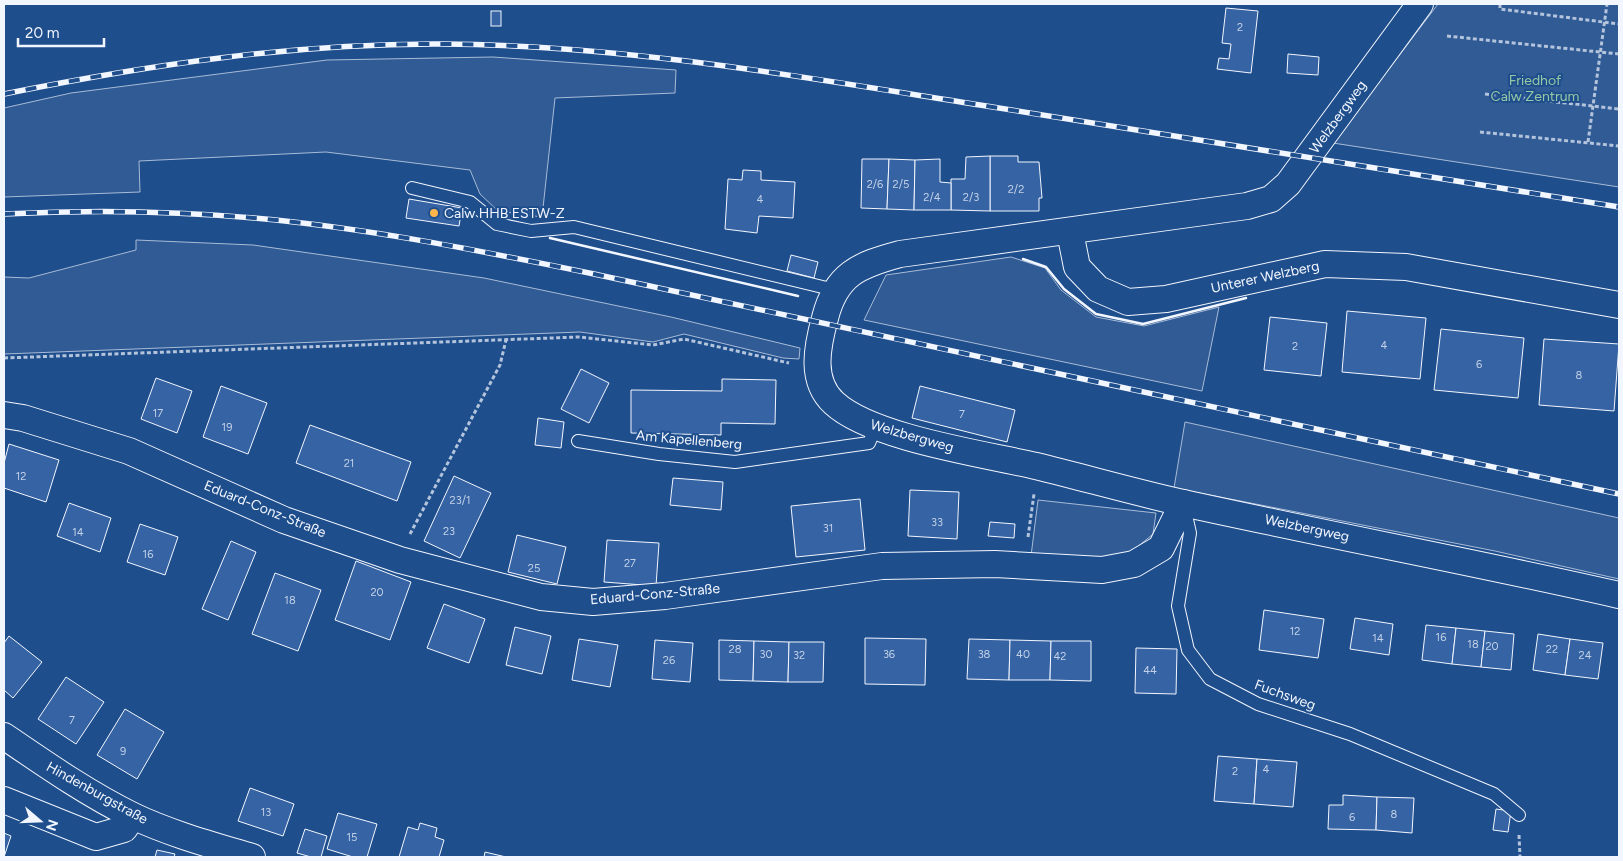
<svg xmlns="http://www.w3.org/2000/svg" width="1623" height="861" viewBox="0 0 1623 861" font-family="Figtree,sans-serif">
	<rect width="100%" height="100%" fill="#1f4e8c"/>
	<!-- built -->
	<g fill="#305b95" stroke="#a8bbd7">
		<path d="M1438 4H1619V187L1333 143Z"/>
		<path d="M493 57 676 70 675 93 555 98 542 217 498 211 480 194 470 170 326 152 139 161 140 192 4 197V108L71 93 327 60Z"/>
		<path d="M136 240 253 245 484 278 671 317 800 348 799 359 783 358 684 334 653 342 580 332 4 354V277L29 278 136 250Z"/>
		<path d="M1011 257 1045 268 1061 290 1096 317 1144 326 1219 307 1202 391 864 320 886 275Z"/>
		<path d="M1185 422 1619 518V579L1495 551 1174 488Z"/>
		<path d="M1038 500 1156 513 1153 534 1129 554 1100 562 1031 556Z"/>
	</g>
	<!-- building -->
	<g fill="#3563a3" stroke="#f2f6ff">
		<path d="M1226 8 1258 11 1251 73 1217 69 1219 58 1229 59 1231 44 1222 43Z"/>
		<rect x="491" y="11" width="10" height="15"/>
		<path d="M1288 54 1319 57 1318 75 1287 73Z"/>
		<path d="M990 156H1018V162H1039L1042 198H1039V211H990Z"/>
		<path d="M990 156V211L951 210V179H965L966 157Z"/>
		<path d="M862 159H889L887 209 861 208Z"/>
		<path d="M889 159 915 160 914 210 887 209Z"/>
		<path d="M940 159V182L951 183V210H914L915 160Z"/>
		<path d="M743 170 761 171V180L795 182 793 218 759 216 757 233 725 229 728 179 742 180Z"/>
		<path d="M409 199 462 208 459 226 406 218Z"/>
		<path d="M791 255 818 262 814 278 787 271Z"/>
		<path d="M1347 311 1426 318 1420 379 1342 372Z"/>
		<path d="M1270 317 1327 323 1321 376 1264 370Z"/>
		<path d="M1441 329 1524 338 1518 398 1434 390Z"/>
		<path d="M1544 339 1619 344 1614 411 1539 405Z"/>
		<path d="M581 369 609 383 589 423 561 409Z"/>
		<path d="M156 378 192 391 177 433 141 419Z"/>
		<path d="M722 379 776 380 775 424 721 423V435L631 433V390L722 391Z"/>
		<path d="M221 386 267 403 248 454 203 437Z"/>
		<path d="M920 386 1015 410 1007 442 912 418Z"/>
		<path d="M538 418 564 422 561 448 535 445Z"/>
		<path d="M310 425 411 462 397 501 296 463Z"/>
		<path d="M9 444 59 460 46 502 4 488V463Z"/>
		<path d="M454 476 491 493 460 558 424 541Z"/>
		<path d="M673 478 723 482 721 510 670 505Z"/>
		<path d="M910 490 959 492 957 539 908 536Z"/>
		<path d="M860 499 865 550 796 557 791 506Z"/>
		<path d="M69 503 111 518 100 552 57 536Z"/>
		<path d="M990 522 1015 524 1014 538 988 536Z"/>
		<path d="M140 524 178 537 165 575 127 562Z"/>
		<path d="M517 535 566 547 557 584 508 572Z"/>
		<path d="M607 540 659 543 656 586 604 582Z"/>
		<path d="M231 541 256 552 228 620 202 609Z"/>
		<path d="M356 561 411 582 390 640 335 620Z"/>
		<path d="M275 573 321 590 298 651 252 634Z"/>
		<path d="M444 604 485 619 469 663 427 648Z"/>
		<path d="M1264 610 1324 619 1318 658 1259 650Z"/>
		<path d="M1355 618 1393 624 1389 655 1350 649Z"/>
		<path d="M1426 625 1456 628 1452 664 1422 660Z"/>
		<path d="M515 627 551 636 542 674 506 665Z"/>
		<path d="M1456 628 1485 631 1481 667 1452 664Z"/>
		<path d="M1485 631 1514 634 1511 670 1481 667Z"/>
		<path d="M1538 634 1570 639 1565 675 1533 670Z"/>
		<path d="M9 636 42 662 13 698 4 690V643Z"/>
		<path d="M865 638 926 639 925 685 865 684Z"/>
		<path d="M579 639 618 645 610 687 572 680Z"/>
		<path d="M969 639 1010 640 1009 680 967 679Z"/>
		<path d="M1570 639 1603 643 1598 679 1565 675Z"/>
		<path d="M655 640 693 643 690 682 652 679Z"/>
		<path d="M719 640 754 641 753 681 719 680Z"/>
		<path d="M1010 640 1051 641 1050 680H1009Z"/>
		<path d="M754 641 789 642 788 682 753 681Z"/>
		<path d="M1051 641H1091V681L1050 680Z"/>
		<path d="M789 642H824L823 682H788Z"/>
		<path d="M1136 648 1177 649 1176 694 1135 693Z"/>
		<path d="M66 677 104 702 76 744 38 719Z"/>
		<path d="M125 709 164 732 137 779 97 755Z"/>
		<path d="M1218 756 1257 759 1254 804 1214 801Z"/>
		<path d="M1257 759 1297 762 1293 807 1254 804Z"/>
		<path d="M250 788 294 804 283 836 238 821Z"/>
		<path d="M1343 795 1377 797 1376 830 1328 829 1329 805H1343Z"/>
		<path d="M1377 797 1414 798 1412 833 1376 830Z"/>
		<path d="M1496 809 1511 811 1508 832 1493 830Z"/>
		<path d="M338 813 377 824 367 857H353L327 849Z"/>
		<path d="M420 823 437 828 435 837 444 840 439 857H399L408 827 418 830Z"/>
		<path d="M305 829 327 836 321 857H311L297 853Z"/>
		<path d="M4 833 11 836 4 857Z"/>
		<path d="M157 850 175 854 174 857H155Z"/>
		<path d="M485 852 506 857H484Z"/>
	</g>
	<g fill="none" stroke-linecap="round" stroke-linejoin="round">
		<defs>
			<g id="lane">
				<path d="M412 188 470 202 497 224 531 231 574 227 835 290"/>
				<path d="M578 441 659 454 735 462 869 443 876 427"/>
				<path d="M1184 506 1190 533 1178 606 1188 650 1210 679 1258 704 1350 734 1494 794 1519 815"/>
			</g>
			<g id="street">
				<path d="M1420 4 1288 184 1271 199 1247 206 900 254C859 265 836 274 825 318 817 347 810 381 834 403 872 438 984 454 1036 466 1085 478 1134 492 1183 503 1328 535 1474 562 1619 595"/>
				<path d="M1070 232 1077 267 1098 289 1128 302 1166 299 1325 264 1406 267 1619 305"/>
				<path d="M4 415 23 418 129 451 284 520 400 560 541 597 593 602 665 596 882 566 995 564 1102 570 1134 564 1161 548 1183 503"/>
				<path d="M4 736C45 764 88 794 133 816 171 834 212 845 252 857"/>
				<path d="M4 800 96 837 124 829 133 816"/>
			</g>
		</defs>
		<!-- lane casing -->
		<use href="#lane" stroke="#f2f6ff" stroke-width="14"/>
		<!-- street casing -->
		<use href="#street" stroke="#f2f6ff" stroke-width="28"/>
		<!-- path -->
		<g stroke="#b3c4dc" stroke-width="3" stroke-dasharray="4 2.5" stroke-linecap="butt">
			<path d="M1500 4V9L1619 24"/>
			<path d="M1447 36 1619 54"/>
			<path d="M1485 94 1619 109"/>
			<path d="M1480 132 1619 146"/>
			<path d="M1588 142 1607 4"/>
			<path d="M4 358 579 337 653 345 684 339 789 363"/>
			<path d="M410 534 500 365 506 340"/>
			<path d="M1028 537 1034 494"/>
			<path d="M1519 835 1520 857"/>
		</g>
		<!-- lane -->
		<use href="#lane" stroke="#1f4e8c" stroke-width="12"/>
		<!-- street -->
		<use href="#street" stroke="#1f4e8c" stroke-width="26"/>
		<defs>
			<g id="rail">
				<path d="M4 94C148 65 295 43 443 44 624 45 802 77 980 105 1193 139 1406 173 1619 207"/>
				<path d="M4 214C83 210 174 211 254 218 368 228 481 251 594 274L1619 494"/>
			</g>
		</defs>
		<!-- rail casing -->
		<use href="#rail" stroke="#f2f6ff" stroke-width="5.5"/>
		<!-- rail -->
		<use href="#rail" stroke="#1f4e8c" stroke-width="4" stroke-dasharray="11" stroke-linecap="butt"/>
		<!-- wall -->
		<g stroke="#f2f6ff" stroke-width="2.5">
			<path d="M550 238 798 296"/>
			<path d="M1023 259 1046 267 1064 289 1096 314 1143 324 1246 298"/>
		</g>
	</g>
	<!-- markers -->
	<circle fill="#ffb74d" stroke="#1f4e8c" stroke-width="2" cx="434" cy="213" r="5"/>
	<g text-anchor="middle" dominant-baseline="central" stroke-width="4" stroke-linejoin="round" paint-order="stroke">
		<!-- number labels -->
		<g font-size="11" fill="#c3d1e8">
			<text x="1240" y="27">2</text>
			<text x="875" y="184">2/6</text>
			<text x="901" y="184">2/5</text>
			<text x="1016" y="189">2/2</text>
			<text x="932" y="197">2/4</text>
			<text x="971" y="197">2/3</text>
			<text x="760" y="199">4</text>
			<text x="1384" y="345">4</text>
			<text x="1295" y="346">2</text>
			<text x="1479" y="364">6</text>
			<text x="1579" y="375">8</text>
			<text x="158" y="413">17</text>
			<text x="962" y="414">7</text>
			<text x="227" y="427">19</text>
			<text x="349" y="463">21</text>
			<text x="21" y="476">12</text>
			<text x="460" y="500">23/1</text>
			<text x="937" y="522">33</text>
			<text x="828" y="528">31</text>
			<text x="449" y="531">23</text>
			<text x="78" y="532">14</text>
			<text x="148" y="554">16</text>
			<text x="630" y="563">27</text>
			<text x="534" y="568">25</text>
			<text x="377" y="592">20</text>
			<text x="290" y="600">18</text>
			<text x="1295" y="631">12</text>
			<text x="1441" y="637">16</text>
			<text x="1378" y="638">14</text>
			<text x="1473" y="644">18</text>
			<text x="1492" y="646">20</text>
			<text x="735" y="649">28</text>
			<text x="1552" y="649">22</text>
			<text x="766" y="654">30</text>
			<text x="889" y="654">36</text>
			<text x="984" y="654">38</text>
			<text x="1023" y="654">40</text>
			<text x="799" y="655">32</text>
			<text x="1585" y="655">24</text>
			<text x="1060" y="656">42</text>
			<text x="669" y="660">26</text>
			<text x="1150" y="670">44</text>
			<text x="72" y="720">7</text>
			<text x="123" y="751">9</text>
			<text x="1266" y="769">4</text>
			<text x="1235" y="771">2</text>
			<text x="266" y="812">13</text>
			<text x="1394" y="814">8</text>
			<text x="1352" y="817">6</text>
			<text x="352" y="837">15</text>
		</g>
		<!-- park labels -->
		<g font-size="14" fill="#97c8a6" stroke="#1f4e8c">
			<text x="1535" y="80">Friedhof<tspan x="1535" dy="16">Calw Zentrum</tspan></text>
		</g>
		<!-- street labels -->
		<g font-size="14" fill="#f2f6ff" stroke="#1f4e8c">
			<text transform="translate(1338 117) rotate(-54)">Welzbergweg</text>
			<text transform="translate(1265 277) rotate(-12)">Unterer Welzberg</text>
			<text transform="translate(912 436) rotate(16)">Welzbergweg</text>
			<text transform="translate(689 440) rotate(5)">Am Kapellenberg</text>
			<text transform="translate(265 509) rotate(22)">Eduard-Conz-Straße</text>
			<text transform="translate(1307 528) rotate(12)">Welzbergweg</text>
			<text transform="translate(655 594) rotate(-5)">Eduard-Conz-Straße</text>
			<text transform="translate(1285 695) rotate(20)">Fuchsweg</text>
			<text transform="translate(97 793) rotate(29)">Hindenburgstraße</text>
		</g>
		<!-- poi labels -->
		<g font-size="14" fill="#f2f6ff" stroke="#1f4e8c" text-anchor="start">
			<text x="444" y="213">Calw HHB ESTW-Z</text>
		</g>
	</g>
	<!-- border -->
	<rect width="1623" height="861" fill="none" stroke="#f2f6ff" stroke-width="10"/>
	<!-- north arrow -->
	<g transform="translate(40 821) rotate(109)" stroke="#1f4e8c" stroke-width="4" paint-order="stroke">
	<path d="M0-4L9 19L0 12L-9 19Z" fill="#f2f6ff"/>
	<text y="-8" font-size="14" font-weight="bold" text-anchor="middle" fill="#f2f6ff">N</text>
	</g>
	<!-- scale -->
	<path d="M18 38v8h86v-8" fill="none" stroke="#f2f6ff" stroke-width="2.5"/>
	<text x="25" y="38" font-size="15" fill="#f2f6ff" stroke="#1f4e8c" stroke-width="4" paint-order="stroke">20 m</text>
</svg>
